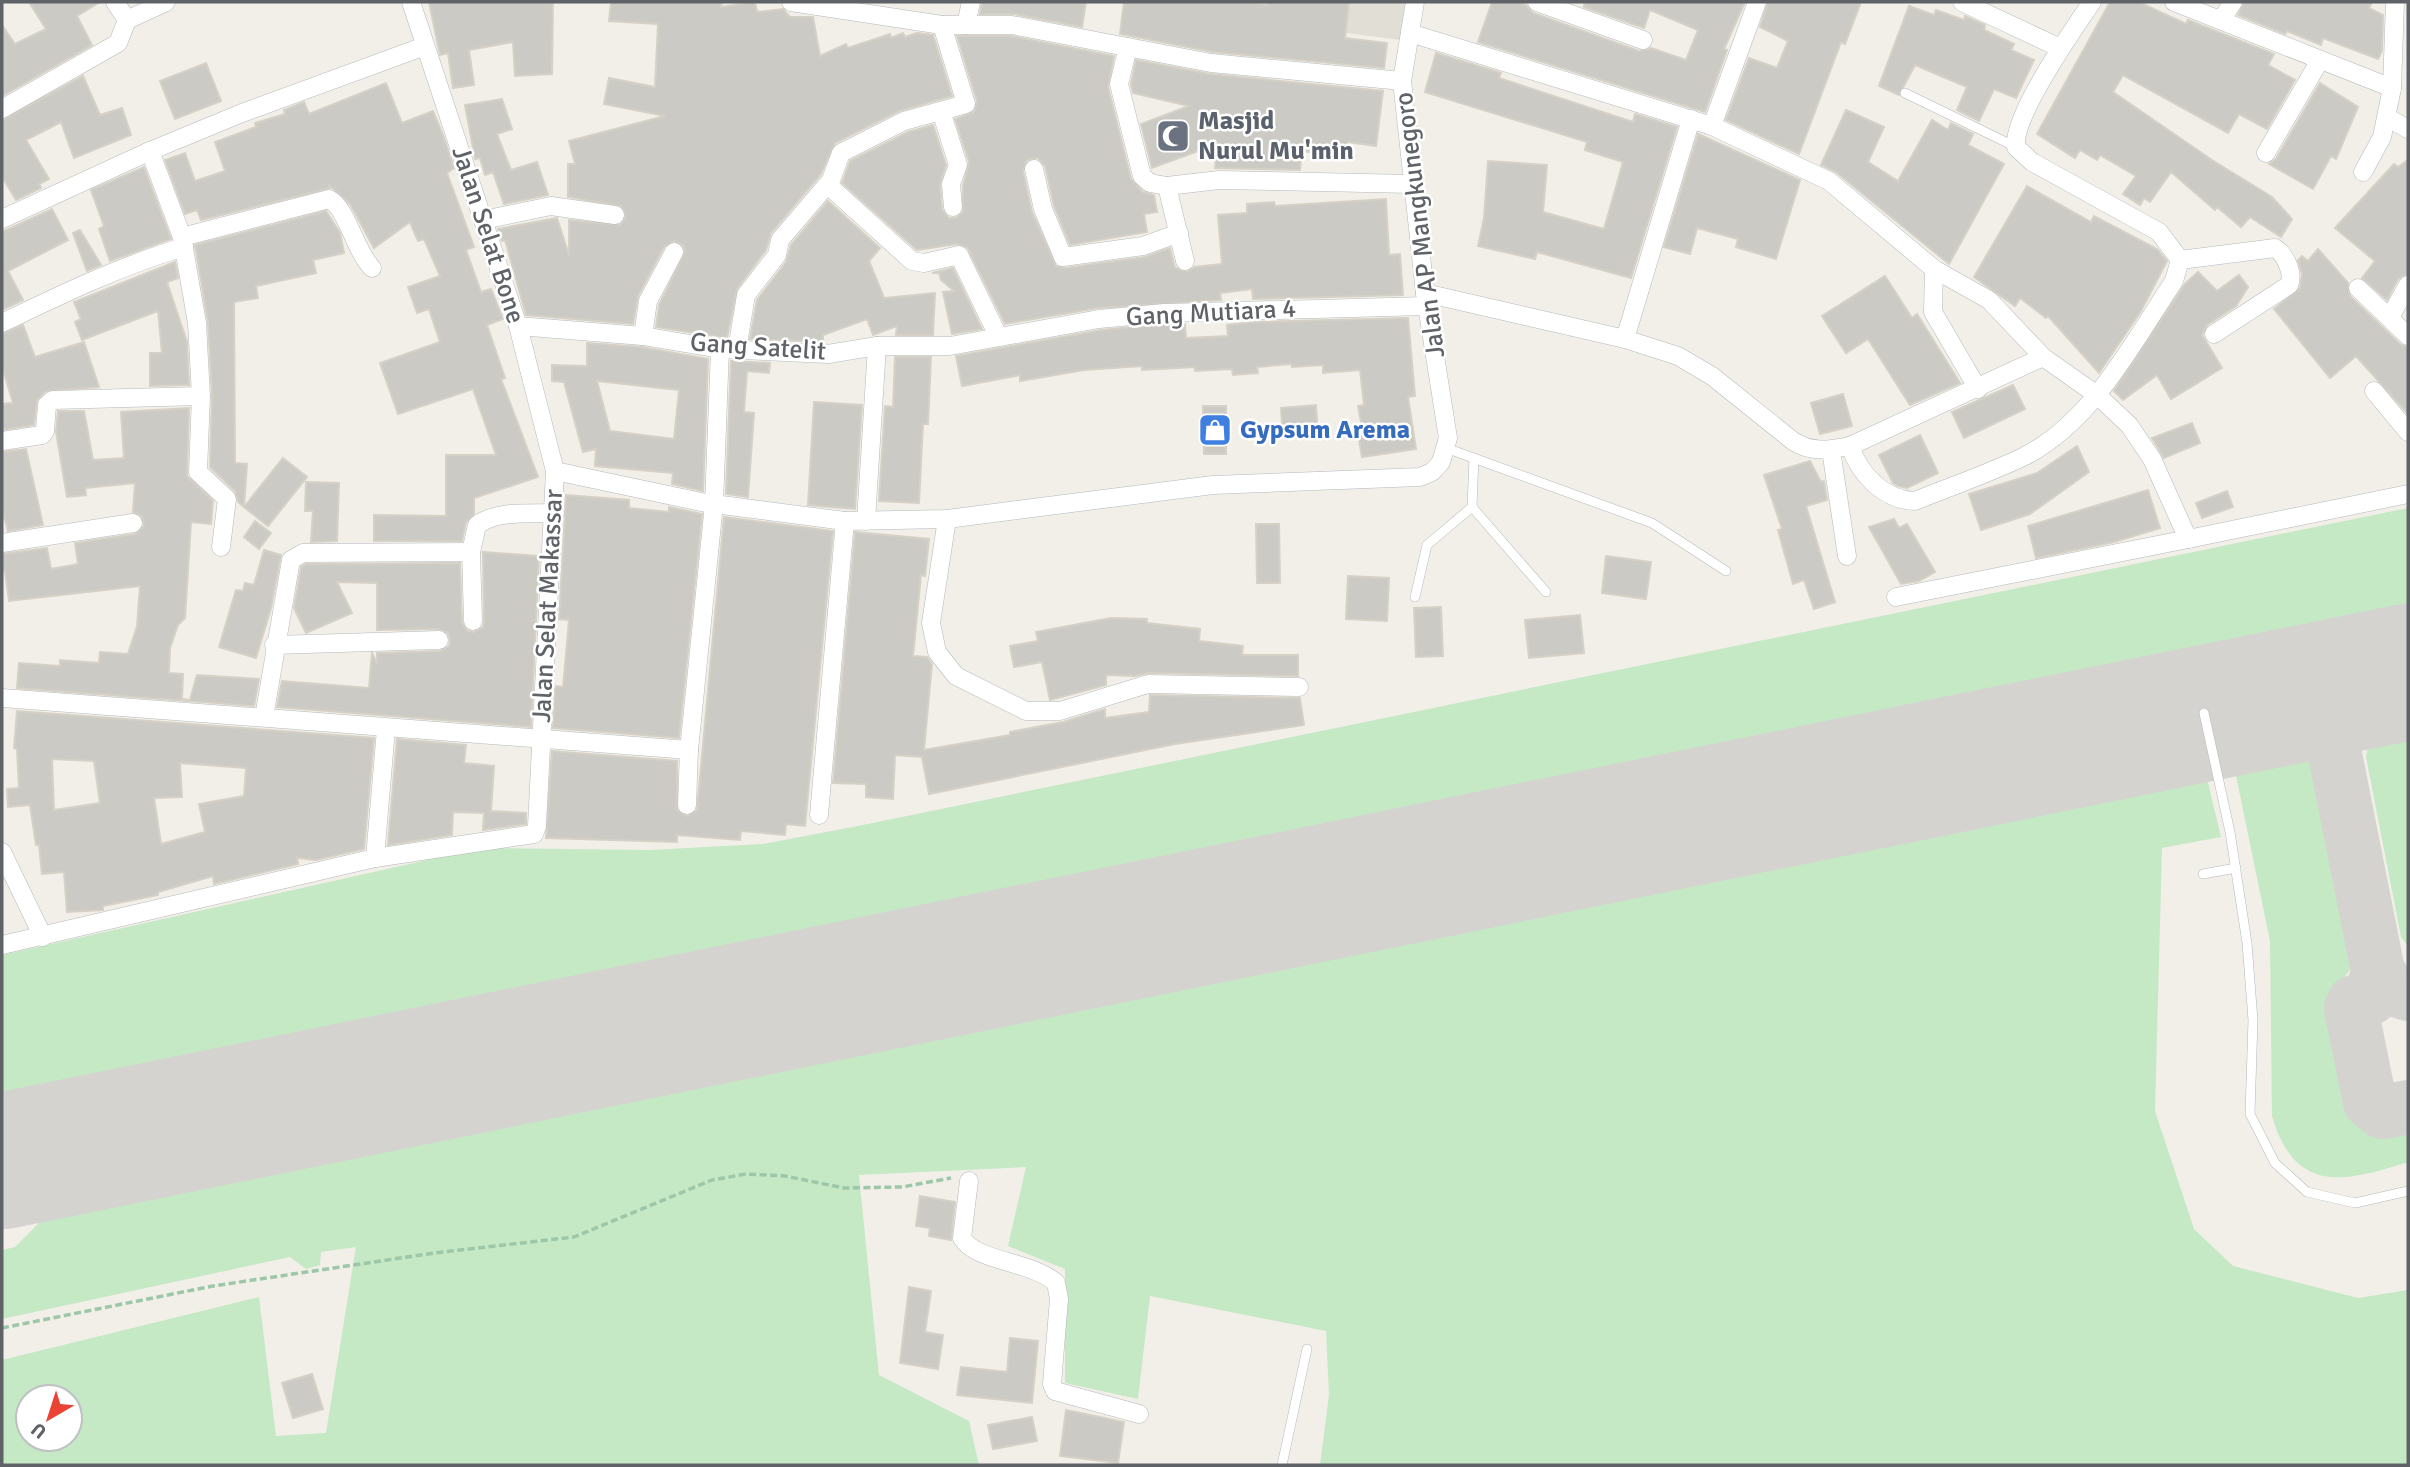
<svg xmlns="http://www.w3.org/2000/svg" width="2410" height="1467" viewBox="0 0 2410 1467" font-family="Signika,sans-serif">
	<rect width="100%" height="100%" fill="#f1efe8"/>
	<!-- education -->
	<path fill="#e1ded6" d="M1110 2H1406L1400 40Z"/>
	<!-- green -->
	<g fill="#c5e8c5" fill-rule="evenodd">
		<path d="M2408 508V636L2 1124V955L481 848 649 850 763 844 858 826Z"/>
		<path d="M2408 707V946L2401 937 2366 757C2371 729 2379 713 2408 707Z"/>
		<path d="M2288 732C2306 739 2316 747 2326 764L2359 938C2358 960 2351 971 2336 986L2366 1131 2408 1123V1162C2345 1182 2295 1195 2272 1116L2270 941 2233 761 2247 740Z"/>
		<path d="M2182 754 2197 761 2205 770 2221 837 2162 848 2155 1111 2194 1229 2233 1266 2358 1298 2408 1290V1465H1320L1329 1395 1326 1331 1150 1296 1138 1399 1065 1383V1269L1008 1246 1026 1167 859 1175 879 1375 969 1421 979 1465H2V1360L259 1297 276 1436 326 1433 356 1247 321 1252 320 1265 306 1269 290 1257 2 1319V1250L15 1247 81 1181ZM28 1397H70V1439H28Z"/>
	</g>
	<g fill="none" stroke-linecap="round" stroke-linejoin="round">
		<!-- taxiway -->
		<g stroke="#d4d3d0" stroke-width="54">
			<path d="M2287 697 2317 711 2329 724C2337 702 2348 691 2368 680"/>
			<path d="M2329 724 2378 971 2389 988 2408 994"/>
			<path d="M2378 971 2371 998 2354 1002 2351 1008 2370 1102 2383 1112 2408 1107"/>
		</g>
		<!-- runway -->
		<path stroke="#d4d3d0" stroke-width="136" d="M2 1161 2408 672"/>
	</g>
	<!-- building -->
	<g fill="#cccac5" stroke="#d6d1c6" stroke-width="2" fill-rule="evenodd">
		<path d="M29 2H100L77 16 92 45 2 96V25L15 44 46 29Z"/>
		<path d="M429 2H553L552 74 515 76 513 42 469 50 474 85 453 88 448 53 440 55Z"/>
		<path d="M611 2H722L721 7 755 2 757 12 783 9 790 17H813L820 56 846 44 848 48 890 34 891 38 903 33 905 37 917 33 933 35 952 96 899 111 835 143 821 174 771 233 766 250 737 289 727 338 656 327 659 305 685 252 683 245 674 241 664 247 638 296 633 324 526 315 505 240 502 241 498 229 557 218 569 255V220L620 225 626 216 621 206 568 197V164H575L569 141 665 116 604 104 609 78 655 87 658 24 609 21Z"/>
		<path d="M982 2H1086L1082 27 1014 14H980Z"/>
		<path d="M1124 2H1249L1267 5V2H1349L1345 38 1387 43 1384 68 1213 52 1120 34Z"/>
		<path d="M1492 2H1517L1526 5 1533 13 1639 51 1651 48 1686 60 1698 30 1650 10 1644 28 1584 7 1585 2H1745L1724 49 1727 50 1705 112 1478 42Z"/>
		<path d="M1768 2H1861L1845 44 1841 42 1799 154 1726 120 1749 58 1777 68 1788 41 1760 27Z"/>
		<path d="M2110 2H2139L2186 24 2188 20 2274 54 2268 65 2295 80 2267 129 2239 114 2228 133 2123 75 2113 92 2212 160 2272 197 2292 219 2281 237 2250 217 2241 227 2217 207 2215 210 2171 172 2150 202 2144 198 2140 205 2123 194 2136 176 2100 155 2097 160 2080 150 2075 158 2037 134Z"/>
		<path d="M2244 2H2372L2369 8 2383 15 2382 51 2378 59 2323 38 2321 45 2287 31 2285 34 2238 15Z"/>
		<path d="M1909 6 1934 15 1936 10 1964 20 1965 16 1985 25 1984 30 2014 44 2011 50 2034 60 2016 98 1994 89 1979 121 1957 110 1967 87 1915 65 1899 95 1879 86Z"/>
		<path d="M957 36H1011L1114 56 1108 87 1131 179 1143 192 1154 195 1157 212 1144 214 1147 232 1070 245 1054 206 1045 166 1038 158 1027 160 1023 171 1032 212 1056 266 1065 268 1145 257 1170 248 1175 268 1187 272 1195 267 1222 264 1218 215 1247 213V204L1274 202 1275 206 1386 199 1389 255 1400 254 1403 295 1253 299 1252 289 1220 293 1221 300 1098 308 1005 324 967 247 957 244 917 250 842 183 850 161 908 132 933 125 946 165 940 184 942 209 949 218H955L963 212V186L969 162 955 119 974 112 977 101Z"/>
		<path d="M1436 53 1501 73 1499 78 1633 122 1635 114 1677 127 1631 278 1537 252 1535 259 1478 246 1484 218 1488 161 1547 165 1543 212 1604 229 1623 162 1585 150 1587 142 1425 92Z"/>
		<path d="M1136 60 1210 74 1383 91 1376 146 1348 142 1346 157 1302 151 1300 170 1215 168 1217 144 1152 168 1141 124 1189 106 1133 93 1131 84Z"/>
		<path d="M206 63 221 101 175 119 160 81Z"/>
		<path d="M83 76 100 115 122 108 131 135 74 158 61 122 26 140 49 179 39 184 41 188 16 200 2 177V120Z"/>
		<path d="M386 83 402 123 433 111 443 135 454 168 447 173 474 247 466 250 481 292 491 289 503 319 487 325 505 378 501 379 538 477 474 498V514L466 522 462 541H374V515L446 516V455H496L473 389 398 414 380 363 440 342 429 309 417 313 408 287 440 276 424 239 418 241 410 222 374 248 350 204 329 185 330 188 201 220 197 210 185 214 165 160 185 153 195 181 225 171 215 142 256 127 255 123 285 114 284 110 304 102 309 114Z"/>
		<path d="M2320 83 2358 107 2336 159 2331 156 2313 189 2269 164 2276 159Z"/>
		<path d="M502 99 512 129 497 134 511 170 537 162 548 195 504 204 493 172 485 175 480 158 475 159 465 105Z"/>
		<path d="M1846 110 1884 127 1868 162 1898 181 1932 120 1948 130 1951 123 1973 134 1968 145 2004 164 1949 264 1836 172 1821 165Z"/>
		<path d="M1698 134 1800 180 1776 259 1736 247 1738 239 1697 228 1690 254 1664 247Z"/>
		<path d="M2408 160V274L2398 279 2387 300 2362 278 2375 261 2335 228 2394 164 2398 167Z"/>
		<path d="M144 167 171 239 110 261 99 229 104 226 91 190Z"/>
		<path d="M2027 186 2091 222 2094 216 2157 249 2167 261 2141 311 2099 373 2048 316 2046 318 2020 298 2015 306 1974 277Z"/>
		<path d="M828 201 880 248 869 261 884 298 935 293 933 335H896L897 326 873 335 867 319 823 335V342L750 339 757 300 786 262 791 245Z"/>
		<path d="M52 209 68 240 8 271 23 300 2 310V232Z"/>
		<path d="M326 211 340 233 344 253 313 260 316 273 256 286 258 298 234 302 235 463 247 464 244 507 238 502 235 491 210 467 212 395 208 322 195 245Z"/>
		<path d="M80 230 101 265 87 271 73 233Z"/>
		<path d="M2318 249 2348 283 2350 296 2400 344 2408 347V414L2356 356 2330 378 2274 309 2300 288 2302 274 2298 260 2302 256 2308 261Z"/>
		<path d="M175 262 178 278 167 282 187 342 189 385 150 386V353H162L158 311 82 340 75 322 81 319 74 302Z"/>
		<path d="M953 268 982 329 952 334 943 292 954 291 941 280 939 273H932Z"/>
		<path d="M2198 272 2217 291 2239 275 2248 287 2236 306 2207 325 2202 335 2222 368 2171 399 2157 375 2123 400 2114 391 2185 284Z"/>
		<path d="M1885 276 1912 318 1917 314 1960 383 1910 405 1868 339 1846 353 1822 316Z"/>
		<path d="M1408 318 1415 396 1408 397 1416 449 1362 457 1357 428 1362 427 1358 406 1364 405 1360 370 1323 373V365L1292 367 1291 364 1257 367 1258 373 1233 375 1232 369 1195 371V367L1142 370V366L1084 370 1020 381V375L962 386 956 356 1101 330 1165 324H1185L1186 338 1228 336 1227 325 1253 322Z"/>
		<path d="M23 325 35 357 84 342 99 387 46 391 37 400 34 425 2 430V404L13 403 2 366V334Z"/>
		<path d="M587 343 642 347 708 359 703 491 672 484 673 473 595 466 596 449 583 452 564 382 552 381V365L587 366ZM597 381 679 390 674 439 610 431Z"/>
		<path d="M895 357H931L928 424H923L919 503 879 501 885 406 893 407Z"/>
		<path d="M731 361 770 363 769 373 747 371 744 412 754 413 748 497 726 494Z"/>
		<path d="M2013 385 2025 409 1964 438 1952 412Z"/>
		<path d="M1843 394 1852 426 1820 434 1811 403Z"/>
		<path d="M814 402 862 405 855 509 808 505Z"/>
		<path d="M1316 405 1318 436 1283 438 1281 408Z"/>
		<path d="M1203 406H1226V454H1204Z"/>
		<path d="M189 408 187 476 213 501 211 524 191 522 185 618 178 625 170 648 169 673 183 674 182 699 190 700 197 675 259 679 254 706 17 688 19 663 60 666V660L99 663 100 652 128 654 137 626 140 586 9 601 5 571H2V554L47 548 51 569 78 564 75 543 135 534 144 526 142 516 133 512 135 483 85 488 86 495 67 497 56 432 58 411H84L93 460 124 458 121 412Z"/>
		<path d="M2192 423 2200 443 2164 458 2152 438Z"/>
		<path d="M1920 435 1938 473 1907 488 1898 486 1893 483 1879 455Z"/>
		<path d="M2077 446 2089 472 2030 514 1981 530 1969 494 2037 473Z"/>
		<path d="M26 449 43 525 8 531 2 508V452Z"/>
		<path d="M283 458 307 477 268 526 244 507Z"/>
		<path d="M1810 461 1821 482 1824 481 1827 500 1806 506 1835 602 1814 609 1804 580 1793 584 1778 530 1782 529 1764 475Z"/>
		<path d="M306 482 339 483 337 541 311 542 313 511H305Z"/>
		<path d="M2148 490 2160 528 2114 542 2036 558 2028 526Z"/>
		<path d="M2227 491 2233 507 2202 518 2196 503Z"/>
		<path d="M566 495 629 500V508L669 512V507L702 514 679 738 553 728 555 686 563 687 569 620 559 619Z"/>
		<path d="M724 517 833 531 805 826 786 824 785 835 741 831 740 840 677 835V842L546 838 552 751 677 761V810L687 816 697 810Z"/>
		<path d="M1894 519 1899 528 1907 524 1935 572 1919 581 1901 584 1869 527Z"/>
		<path d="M255 521 271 533 259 549 244 537Z"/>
		<path d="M1256 524H1279L1280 583H1257Z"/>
		<path d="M855 532 929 539 925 576 921 575 913 656 927 657 932 664 924 750 1010 735V732L1063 722 1105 709V718L1149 712 1150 695 1300 698 1304 725 1175 744 929 794 922 757 895 755 893 799 866 797V784L833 783Z"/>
		<path d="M264 550 281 555 271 608 256 658 219 647 236 590 243 591 245 583 254 585Z"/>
		<path d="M483 552 539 556 531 727 277 707 282 681 369 688 372 653 377 663V653L440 651 449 646 450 640 448 633 439 629 377 630V583L337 582 352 613 306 633 294 608 301 567 306 564 460 563 462 622 467 631 474 632 483 627 484 621Z"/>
		<path d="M1606 556 1651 562 1646 599 1602 593Z"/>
		<path d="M1348 576 1389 578 1387 621 1346 619Z"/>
		<path d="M1441 607 1443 656 1416 657 1414 608Z"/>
		<path d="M1580 615 1584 653 1529 658 1525 620Z"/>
		<path d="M1111 618 1147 619V623L1200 629 1199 641 1243 646 1242 655H1298V676L1148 673 1135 676 1106 675V685L1050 700 1042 662 1014 667 1010 646 1038 641 1036 632Z"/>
		<path d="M17 711 374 738 364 849 316 860 297 858 298 864 214 884 213 876 158 892V895L103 906V910L67 912 64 872 42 874 39 845H36L30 805 8 807 7 789 19 788 17 749 14 748ZM52 759 94 761 100 803 54 810ZM180 763 246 768 244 796 199 804 205 832 161 844 154 798 182 797Z"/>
		<path d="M397 739 466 745 464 763 494 766 491 811 526 813V824L483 830 484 813 453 812 452 835 388 845Z"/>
		<path d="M920 1196 955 1202 951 1240 929 1236 930 1228 916 1226Z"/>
		<path d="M909 1287 931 1291 925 1332 943 1335 938 1369 900 1363Z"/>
		<path d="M1010 1338 1038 1341 1032 1403 957 1395 961 1367 1007 1372Z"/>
		<path d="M312 1374 323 1409 293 1418 282 1383Z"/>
		<path d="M1066 1410 1124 1422 1118 1463 1060 1456Z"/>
		<path d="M1032 1417 1037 1441 993 1449 988 1425Z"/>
	</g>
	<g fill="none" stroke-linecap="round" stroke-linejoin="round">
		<defs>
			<g id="lane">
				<path d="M1905 93 2016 147"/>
				<path d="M1446 448 1652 523 1726 571"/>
				<path d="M1472 507 1546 592"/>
				<path d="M1415 597 1427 545 1472 507 1474 458"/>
				<path d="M2204 713 2230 832 2247 943 2253 1020 2250 1114 2275 1163 2307 1192 2355 1203 2408 1191"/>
				<path d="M2203 874 2236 868"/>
				<path d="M1282 1465 1307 1349"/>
			</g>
			<g id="street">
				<path d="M791 2 942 25H1012L1211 63 1402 81"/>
				<path d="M1537 2 1643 40"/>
				<path d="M1962 2 2060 48"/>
				<path d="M2174 2 2392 88 2382 137 2363 172"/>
				<path d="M127 20 166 2"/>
				<path d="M2221 20 2233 2"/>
				<path d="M966 25 971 2"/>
				<path d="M1410 33 1712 126 1829 181 1934 269 1989 300 2043 357 2097 395 2129 425 2152 459 2188 539 2408 494"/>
				<path d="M1128 47 1119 84 1142 176 1150 183 1167 186"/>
				<path d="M2392 88 2395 2"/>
				<path d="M2 109 118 43 127 20 115 2"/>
				<path d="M941 111 958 165 951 184 953 207"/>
				<path d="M2388 118 2408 129"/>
				<path d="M1712 126 1757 2"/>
				<path d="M150 151 182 237 197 323 201 396 198 472 227 499 221 547"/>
				<path d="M2266 153 2320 60"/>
				<path d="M1034 169 1043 209 1063 257 1143 246 1179 233"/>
				<path d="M828 185 912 261 924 263 959 255 998 336"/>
				<path d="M2 219 150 151 242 113 425 46"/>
				<path d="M483 220 551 206 615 215"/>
				<path d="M182 237 329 199C347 208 355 251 372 268"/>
				<path d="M2180 260 2275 248C2286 255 2294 274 2289 285L2214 334"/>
				<path d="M1185 261 1167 186 1219 180 1412 184"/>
				<path d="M1934 269 1933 312 1978 389"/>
				<path d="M2358 288 2408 336"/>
				<path d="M1425 293 1625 339 1678 356 1712 376 1793 441C1811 453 1829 450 1850 446L2043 357"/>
				<path d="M2390 317 2408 285"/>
				<path d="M2 323C62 294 120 266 184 247"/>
				<path d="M518 326 643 336 720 349 828 354 877 346H950L1099 319 1164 313 1426 306"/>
				<path d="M643 336 648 301 674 252"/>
				<path d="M1625 339 1691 119"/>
				<path d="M737 350 746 295 777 255 780 240 831 180 841 153 904 121 966 104 942 25"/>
				<path d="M2374 391 2408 432"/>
				<path d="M2 441 42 435 45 431 47 405 53 400 201 396"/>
				<path d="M1850 446C1860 475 1884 500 1915 501 1952 486 1990 473 2025 456 2094 420 2133 342 2174 281L2180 260 2159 232 2032 162 2016 147C2012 116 2073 30 2092 2"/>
				<path d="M1831 450 1847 556"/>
				<path d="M555 471 706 503 845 521 947 519 1213 485 1420 477 1432 472 1441 462 1448 438 1425 293 1402 81 1415 2"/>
				<path d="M947 519 931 623 937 652 956 676 1026 711H1060L1148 684 1299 687"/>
				<path d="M866 521 877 346"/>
				<path d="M2 543 133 523"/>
				<path d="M1896 597 2188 539"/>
				<path d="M473 621 471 552 477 525C498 510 529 514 555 513"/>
				<path d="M274 645 439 640"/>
				<path d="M2 698 689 750"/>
				<path d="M264 717 291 560 303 553 471 552"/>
				<path d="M687 805 689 750 714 504 720 349"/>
				<path d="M819 815 845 521"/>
				<path d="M2 852 43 937"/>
				<path d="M375 858 386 729"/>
				<path d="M2 945 375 858 534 834 537 826 555 471 518 326 411 2"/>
				<path d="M969 1181 962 1238C976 1262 1032 1261 1056 1283L1059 1299 1052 1384 1055 1391 1139 1414"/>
			</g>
		</defs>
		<!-- lane casing -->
		<use href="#lane" stroke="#b5b8bc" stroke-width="10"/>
		<!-- street casing -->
		<use href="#street" stroke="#b5b8bc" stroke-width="19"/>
		<!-- path -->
		<path stroke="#9cc7a9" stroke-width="3.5" stroke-dasharray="7 3.5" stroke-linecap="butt" d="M2 1328 213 1286 434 1253 574 1237 712 1180 746 1174 785 1176 844 1188 902 1187 951 1178"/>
		<!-- lane -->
		<use href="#lane" stroke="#fff" stroke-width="9"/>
		<!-- street -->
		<use href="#street" stroke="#fff" stroke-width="18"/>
	</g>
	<!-- icons -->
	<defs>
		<symbol id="mosque-square" viewBox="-11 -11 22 22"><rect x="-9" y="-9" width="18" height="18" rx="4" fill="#6b7280" stroke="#fff"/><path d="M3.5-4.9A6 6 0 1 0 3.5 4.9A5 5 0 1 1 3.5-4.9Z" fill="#fff"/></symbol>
		<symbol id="shop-square" viewBox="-11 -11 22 22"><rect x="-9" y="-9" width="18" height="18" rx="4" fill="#3f7fe0" stroke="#fff"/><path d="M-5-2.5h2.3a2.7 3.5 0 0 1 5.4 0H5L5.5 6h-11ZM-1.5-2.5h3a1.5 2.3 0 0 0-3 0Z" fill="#fff"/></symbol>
	</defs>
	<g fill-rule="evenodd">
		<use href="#mosque-square" x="1154" y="117" width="38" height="38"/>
		<use href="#shop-square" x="1196" y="411" width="38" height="38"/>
	</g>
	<g text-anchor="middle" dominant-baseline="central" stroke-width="5" stroke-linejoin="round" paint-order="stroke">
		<!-- worship labels -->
		<g font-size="26" font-weight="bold" fill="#5b616d" stroke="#fff" text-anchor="start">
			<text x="1198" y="121">Masjid<tspan x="1198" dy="30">Nurul Mu'min</tspan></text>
		</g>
		<!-- street labels -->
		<g font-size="26" fill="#5f6368" stroke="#fff">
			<text transform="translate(1420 225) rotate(-97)">Jalan AP Mangkunegoro</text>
			<text transform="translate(488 235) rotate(72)">Jalan Selat Bone</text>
			<text transform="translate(1211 313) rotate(-3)">Gang Mutiara 4</text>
			<text transform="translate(758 347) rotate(4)">Gang Satelit</text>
			<text transform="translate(548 606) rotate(-87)">Jalan Selat Makassar</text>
		</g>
		<!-- shop labels -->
		<g font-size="26" font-weight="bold" fill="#366cbe" stroke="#fff" text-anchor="start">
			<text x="1240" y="430">Gypsum Arema</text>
		</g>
	</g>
	<!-- border -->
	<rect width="2410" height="1467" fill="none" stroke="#5f6368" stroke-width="7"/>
	<!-- north arrow -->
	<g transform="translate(49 1418) rotate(219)"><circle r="33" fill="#ffffff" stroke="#bfc1c3" stroke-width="2"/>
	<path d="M0-5L12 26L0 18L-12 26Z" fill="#ea4335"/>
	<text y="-10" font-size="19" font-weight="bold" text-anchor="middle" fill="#5f6368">U</text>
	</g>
</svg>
